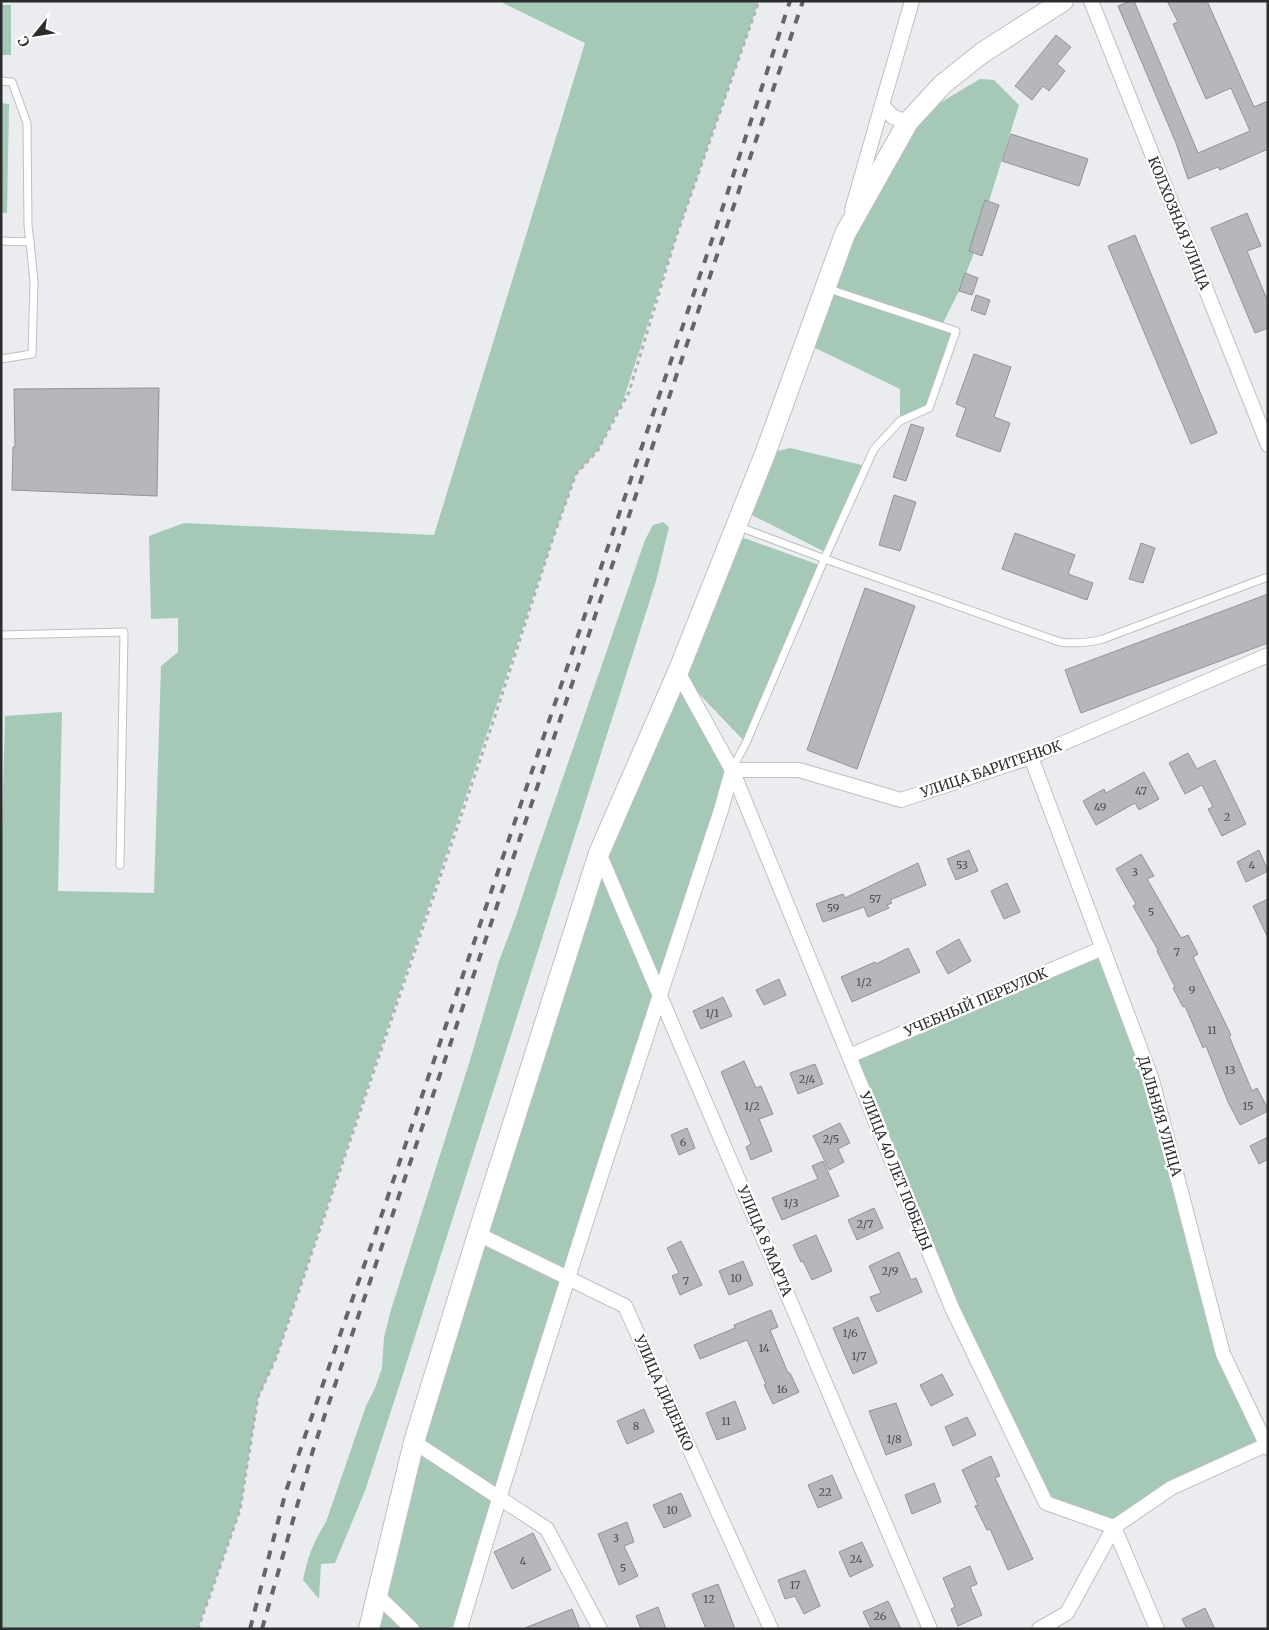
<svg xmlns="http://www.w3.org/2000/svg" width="1269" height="1630" viewBox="0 0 1269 1630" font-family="Merriweather,serif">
	<rect width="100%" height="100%" fill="#eaecef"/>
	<!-- green -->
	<g fill="#a5c9b6">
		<path d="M503 1H759L676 237 622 404 598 450 576 474 553 538 276 1358 258 1398 240 1510 198 1629H1V867L5 716 62 712 58 891 154 893 161 666 178 652V618L151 619 149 536 184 523 434 535 585 43 503 3Z"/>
		<rect x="1" y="5" width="10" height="50"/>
		<path d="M980 79 994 80 1019 105 989 201 985 200 969 251 974 253 959 291 942 325 956 331 929 408 900 421V389L805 343 908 122Z"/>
		<path d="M1 103 9 104 7 213H1Z"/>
		<path d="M790 448 866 466 827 553 742 510 765 454Z"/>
		<path d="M663 522 669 527 656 581 403 1374 365 1491 335 1563 321 1564 319 1599 303 1580C308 1556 313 1543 326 1522L366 1406 375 1388 382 1368 384 1337 391 1310 471 1057 499 961 516 916 530 873 645 540 653 525Z"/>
		<path d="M733 534 822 566 746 743 680 674 732 770 460 1629H370L377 1595 599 853Z"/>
		<path d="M1103 948 1152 1080 1223 1354 1266 1444 1171 1488 1114 1527 1046 1503 952 1308 849 1056Z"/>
	</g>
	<!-- building -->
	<g fill="#b5b7ba" stroke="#919395">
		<path d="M1130 1H1134L1198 153 1250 131 1231 88 1206 99 1173 24 1178 22 1167 1H1207L1254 107 1268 101V149L1220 170 1218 167 1188 179 1176 143 1118 6Z"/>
		<path d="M1056 35 1071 47 1057 64 1065 71 1049 91 1043 86 1032 100 1015 86Z"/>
		<path d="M1011 134 1088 159 1079 186 1002 161Z"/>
		<path d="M985 200 999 205 982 256 969 251Z"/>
		<path d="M1247 213 1261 246 1247 251 1268 302V328L1255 333 1211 228Z"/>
		<path d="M1135 235 1217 433 1191 444 1108 246Z"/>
		<path d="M965 273 978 278 972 295 959 291Z"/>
		<path d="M976 295 990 300 985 315 971 310Z"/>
		<path d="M974 354 1011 367 994 417 1010 423 1000 452 956 436 966 408 956 404Z"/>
		<path d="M159 388 157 496 12 490 13 447H15L14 389Z"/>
		<path d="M911 424 924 428 906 481 893 477Z"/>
		<path d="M894 495 916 502 900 551 879 545Z"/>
		<path d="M1015 533 1075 555 1068 574 1093 583 1087 600 1002 569Z"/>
		<path d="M1141 543 1155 548 1143 583 1129 579Z"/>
		<path d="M865 588 915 606 857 769 807 750Z"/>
		<path d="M1268 594V643L1081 713 1065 670Z"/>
		<path d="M1188 753 1197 769 1215 760 1246 824 1222 836 1208 809 1213 807 1202 785 1185 794 1169 763Z"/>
		<path d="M1144 772 1159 799 1139 810 1135 803 1096 825 1083 801 1104 789 1106 793Z"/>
		<path d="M969 850 978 871 956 880 947 859Z"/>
		<path d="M1259 850 1268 871 1246 882 1237 862Z"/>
		<path d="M1141 854 1154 876 1147 879 1181 938 1188 935 1198 954 1193 957 1231 1035 1229 1036 1252 1091 1257 1088 1268 1109V1111L1240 1125 1228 1102 1206 1046 1203 1048 1185 1006 1183 1007 1173 988 1175 987 1157 951 1158 950 1133 906 1136 904 1116 869Z"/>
		<path d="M918 863 926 885 890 900 892 903 887 905 889 908 868 917 864 907 823 922 816 904 843 894 845 898Z"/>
		<path d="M1007 883 1020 912 1004 919 991 891Z"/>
		<path d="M1268 899V938L1253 906Z"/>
		<path d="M959 939 971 961 948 974 936 952Z"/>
		<path d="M908 948 920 972 852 1002 841 977 875 962 876 964Z"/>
		<path d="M779 979 786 995 764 1005 756 990Z"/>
		<path d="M723 997 732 1016 701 1029 693 1011Z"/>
		<path d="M744 1061 756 1088 761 1086 773 1114 759 1119 772 1151 751 1160 746 1147 751 1144 721 1072Z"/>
		<path d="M815 1064 823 1084 798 1094 790 1073Z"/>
		<path d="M840 1123 850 1143 838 1149 844 1162 829 1170 813 1136Z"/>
		<path d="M687 1128 695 1148 679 1155 671 1135Z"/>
		<path d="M1268 1137V1159L1259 1164 1250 1146Z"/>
		<path d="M823 1161 839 1196 782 1220 772 1198 818 1179 812 1166Z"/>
		<path d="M874 1208 883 1228 857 1240 848 1220Z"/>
		<path d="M816 1235 832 1271 812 1280 803 1261 801 1262 793 1245Z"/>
		<path d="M681 1241 702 1285 680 1295 672 1276 679 1273 667 1248Z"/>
		<path d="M899 1252 911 1280 916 1278 922 1292 877 1312 870 1297 881 1293 869 1266Z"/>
		<path d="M743 1261 753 1285 729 1295 719 1271Z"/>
		<path d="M771 1310 778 1327 770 1330 788 1373H790L799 1392 773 1404 764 1385 766 1384 747 1340 700 1359 694 1345 735 1328 734 1325Z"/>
		<path d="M858 1317 877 1363 853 1374 833 1328Z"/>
		<path d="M942 1374 953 1395 931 1406 920 1385Z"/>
		<path d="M735 1401 746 1429 717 1440 706 1413Z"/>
		<path d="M896 1403 912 1445 886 1455 869 1411Z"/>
		<path d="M644 1409 654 1432 627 1444 617 1421Z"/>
		<path d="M967 1417 976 1435 953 1446 945 1427Z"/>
		<path d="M991 1456 1000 1476 995 1478 1033 1559 1008 1570 990 1529 987 1530 975 1506 978 1505 962 1470Z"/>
		<path d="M832 1475 842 1498 818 1508 808 1485Z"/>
		<path d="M934 1483 941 1502 912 1514 905 1495Z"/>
		<path d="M681 1493 691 1516 664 1528 653 1505Z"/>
		<path d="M627 1522 634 1542 624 1546 638 1576 619 1585 598 1534Z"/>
		<path d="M533 1533 551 1570 512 1589 494 1552Z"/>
		<path d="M862 1542 873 1566 850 1577 839 1552Z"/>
		<path d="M970 1566 977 1584 970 1587 982 1615 958 1626 951 1609 955 1607 943 1578Z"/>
		<path d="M805 1570 820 1606 804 1614 795 1596 785 1599 778 1580Z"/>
		<path d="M718 1584 735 1629H706L692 1594Z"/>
		<path d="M888 1601 901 1629H871L863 1612Z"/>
		<path d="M658 1607 666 1629H641L636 1616Z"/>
		<path d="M1205 1608 1215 1629H1187L1182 1619Z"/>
		<path d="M572 1609 580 1629H525V1628Z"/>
	</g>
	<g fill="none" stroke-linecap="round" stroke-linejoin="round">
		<defs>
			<g id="lane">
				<path d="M1 81 12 82 27 123 28 226 30 242 1 241"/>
				<path d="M1 359 32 354 34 282 30 242"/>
				<path d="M737 526 825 559 1060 642C1076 644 1088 643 1103 639L1265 578"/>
				<path d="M1 635 124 632 120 865"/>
				<path d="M732 769 746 743 827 553 874 449 900 421 929 408 956 331 826 288"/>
			</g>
			<g id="street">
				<path d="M1091 1 1268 445"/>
				<path d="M908 122 893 117 882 105 912 1"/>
				<path d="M852 210 882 105"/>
				<path d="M678 672 732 770 952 1308 1046 1503 1114 1527 1157 1629"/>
				<path d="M1031 757 1152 1080 1223 1354 1268 1448"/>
				<path d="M599 853 930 1629"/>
				<path d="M849 1056 1103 948"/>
				<path d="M478 1234 625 1306 771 1629"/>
				<path d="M414 1442 547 1529 600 1629"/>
				<path d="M377 1595 412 1629"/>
				<path d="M460 1629C541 1354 631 1082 721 810L732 770H799L901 800 1031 757 1268 655"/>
				<path d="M1039 1629 1067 1613 1114 1527 1171 1488 1268 1444"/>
			</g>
			<path id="secondary" d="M369 1629 414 1442 478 1234 599 853 678 672 765 454 845 234 908 122 943 84 982 53 1063 1"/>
		</defs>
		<!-- lane casing -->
		<use href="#lane" stroke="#bdbfc1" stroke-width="9"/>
		<!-- street casing -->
		<use href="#street" stroke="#bdbfc1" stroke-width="16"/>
		<!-- secondary casing -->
		<use href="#secondary" stroke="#bdbfc1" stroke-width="22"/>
		<!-- path -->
		<path stroke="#b1b2b5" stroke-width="3" stroke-dasharray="4 4" stroke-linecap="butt" d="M198 1629 240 1510 258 1397 276 1358 495 716 553 538 576 474 598 450 629 392 676 237 759 1"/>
		<!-- lane -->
		<use href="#lane" stroke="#fff" stroke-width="7"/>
		<!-- street -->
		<use href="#street" stroke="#fff" stroke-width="14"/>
		<!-- secondary -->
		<use href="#secondary" stroke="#fff" stroke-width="20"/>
		<!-- rail -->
		<g stroke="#646567" stroke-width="4" stroke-dasharray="9 9" stroke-linecap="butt">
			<path d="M250 1629 286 1491 383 1211 717 225 790 1"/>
			<path d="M262 1629 313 1450 803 1"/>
		</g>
	</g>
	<g text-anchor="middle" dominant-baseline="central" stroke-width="5" stroke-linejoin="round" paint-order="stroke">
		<!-- number labels -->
		<g font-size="11" fill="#4e4f50">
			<text x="1141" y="791">47</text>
			<text x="1100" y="807">49</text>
			<text x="1227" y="817">2</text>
			<text x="962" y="865">53</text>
			<text x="1252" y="865">4</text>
			<text x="1135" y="872">3</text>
			<text x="875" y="899">57</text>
			<text x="833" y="908">59</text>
			<text x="1151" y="912">5</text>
			<text x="1177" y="952">7</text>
			<text x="864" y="982">1/2</text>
			<text x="1192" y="990">9</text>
			<text x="712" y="1013">1/1</text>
			<text x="1212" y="1030">11</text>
			<text x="1230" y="1070">13</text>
			<text x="807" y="1079">2/4</text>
			<text x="752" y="1106">1/2</text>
			<text x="1248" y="1106">15</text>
			<text x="831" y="1139">2/5</text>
			<text x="683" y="1142">6</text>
			<text x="791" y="1203">1/3</text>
			<text x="865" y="1224">2/7</text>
			<text x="890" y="1271">2/9</text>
			<text x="736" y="1278">10</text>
			<text x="686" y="1281">7</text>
			<text x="850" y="1333">1/6</text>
			<text x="764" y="1348">14</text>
			<text x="859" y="1356">1/7</text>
			<text x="782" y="1389">16</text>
			<text x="726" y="1421">11</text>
			<text x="636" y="1426">8</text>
			<text x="894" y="1439">1/8</text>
			<text x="825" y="1492">22</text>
			<text x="672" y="1510">10</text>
			<text x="616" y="1538">3</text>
			<text x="856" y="1559">24</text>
			<text x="523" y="1561">4</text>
			<text x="623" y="1568">5</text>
			<text x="795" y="1585">17</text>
			<text x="709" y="1599">12</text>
			<text x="880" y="1616">26</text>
		</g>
		<!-- street labels -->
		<g font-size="14" fill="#2b2c2d" stroke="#fff">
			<text transform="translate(1179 223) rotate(68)">КОЛХОЗНАЯ УЛИЦА</text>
			<text transform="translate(991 769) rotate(-19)">УЛИЦА БАРИТЕНЮК</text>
			<text transform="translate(976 1002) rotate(-23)">УЧЕБНЫЙ ПЕРЕУЛОК</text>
			<text transform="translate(1160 1116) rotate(74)">ДАЛЬНЯЯ УЛИЦА</text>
			<text transform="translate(896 1171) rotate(68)">УЛИЦА 40 ЛЕТ ПОБЕДЫ</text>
			<text transform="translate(765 1241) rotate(67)">УЛИЦА 8 МАРТА</text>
			<text transform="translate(664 1393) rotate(66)">УЛИЦА ДИДЕНКО</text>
		</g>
	</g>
	<!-- border -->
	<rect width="1269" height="1630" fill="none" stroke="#2b2c2d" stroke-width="5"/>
	<!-- north arrow -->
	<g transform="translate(35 35) rotate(240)" stroke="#ffffff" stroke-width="4" paint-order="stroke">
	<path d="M0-4L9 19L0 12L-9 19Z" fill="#2b2c2d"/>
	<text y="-8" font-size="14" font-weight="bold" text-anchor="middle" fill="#2b2c2d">С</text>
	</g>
</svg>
